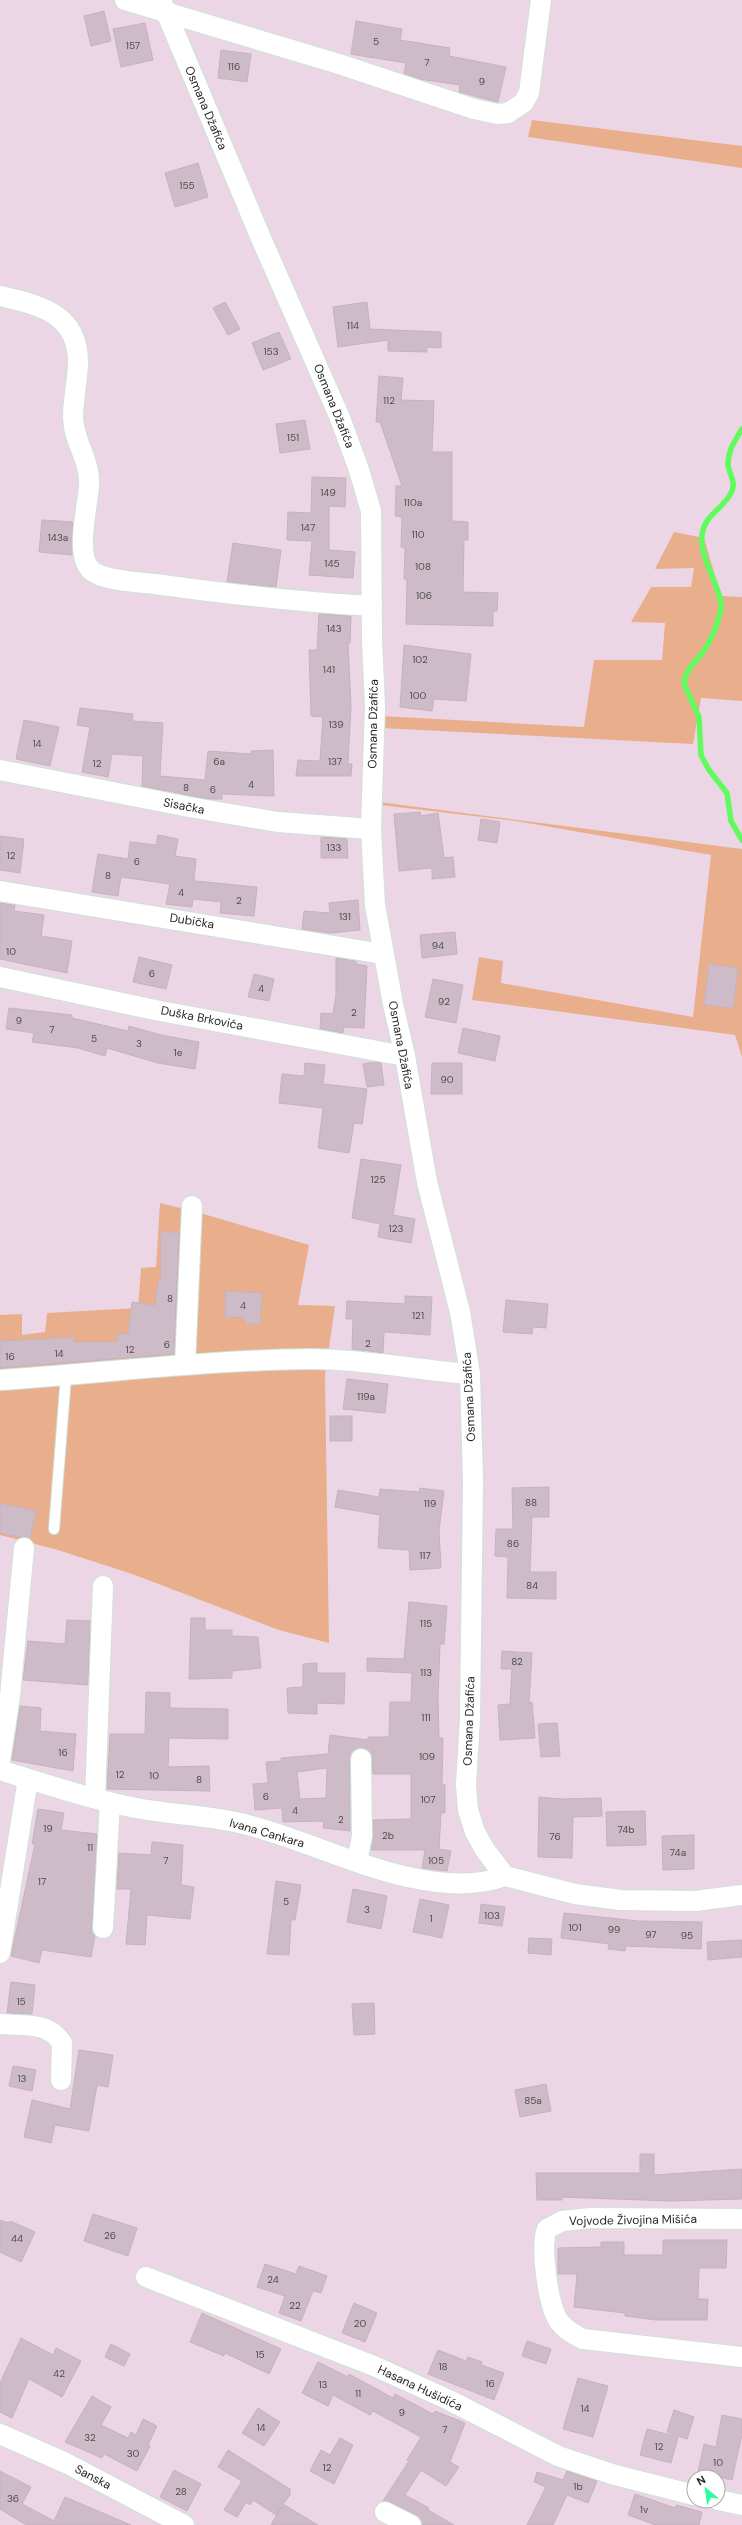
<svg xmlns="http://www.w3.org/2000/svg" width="742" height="2525" viewBox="0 0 742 2525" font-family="'DM Sans',sans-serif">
	<rect width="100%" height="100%" fill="#ecd6e6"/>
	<!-- green -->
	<g fill="#e9af8c">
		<path d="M532 120 742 146V168L528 137Z"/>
		<path d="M674 532 704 538 721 596 742 597V701L701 698 693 744 381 728V716L584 727 594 660H662L665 623 631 622 651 587H691L694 568 655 569Z"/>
		<path d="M379 802 742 849V1057L735 1035 472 1000 479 957 503 961 501 983 693 1017 711 855 516 821 380 805Z"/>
		<path d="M160 1203 197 1212 309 1245 298 1305 335 1306 325 1376 329 1643 279 1630 135 1575 58 1550 0 1535V1315L22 1314V1335L45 1332 47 1313 138 1308 141 1268 156 1267Z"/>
	</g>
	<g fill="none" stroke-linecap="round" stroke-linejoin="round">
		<!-- stream -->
		<path stroke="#60fb5d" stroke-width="5.5" d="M742 429C735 441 728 449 728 465 729 474 736 481 732 491 723 512 699 514 702 545 704 564 724 596 721 609 718 622 713 637 705 649 697 661 685 669 684 684L699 717 701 755 709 770 727 793 731 821 742 840"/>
	</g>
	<!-- building -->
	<g fill="#cdbcc8" stroke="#c7b1bf" fill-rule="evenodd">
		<path d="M104 11 111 41 91 46 84 16Z"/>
		<path d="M356 21 402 29 400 40 450 48 449 56 506 67 498 102 459 92 460 85 419 79 404 74 406 63 351 54Z"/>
		<path d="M145 23 153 60 121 67 113 29Z"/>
		<path d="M221 50 251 54 247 82 218 78Z"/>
		<path d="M198 163 208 197 175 207 165 173Z"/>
		<path d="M225 302 240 329 228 335 213 308Z"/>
		<path d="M367 302 370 329 441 332V348L427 347V352L388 351V340L338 347 333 307Z"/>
		<path d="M279 332 291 359 263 370 252 343Z"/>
		<path d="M379 376 403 378 401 400 434 401 432 452H452V521L468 522V540H464L463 592 498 593 497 611H493V626L406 624 407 579H404L405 548 401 547 402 517 395 516 396 486H402L380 422H376Z"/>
		<path d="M305 420 310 449 280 453 276 424Z"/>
		<path d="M312 477 346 478 345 507 329 506V550L355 552 353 578 309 575 312 541 287 540 288 512 311 513Z"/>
		<path d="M42 520 73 522 72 555 39 552Z"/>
		<path d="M233 543 281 550 276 587 227 582Z"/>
		<path d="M319 614 351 616 350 643H348L351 706 348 764H352L351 776H296L298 760 320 761 323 717 311 716 309 650H317Z"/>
		<path d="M404 645 471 654 466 701 434 699 432 711 400 707Z"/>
		<path d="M80 708 133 714 132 721 163 723 160 776 205 780 208 751 251 754V751L273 750 274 796 222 794V799H208L142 786 143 756 112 754 108 777 82 772 90 727 77 725Z"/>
		<path d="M24 720 59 727 50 766 16 759Z"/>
		<path d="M420 812 421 816 438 813 444 858 453 857 455 877 432 879V868L399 871 394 814Z"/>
		<path d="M481 819 500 822 497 843 478 840Z"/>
		<path d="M158 835 178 839 175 856 196 859 194 879 196 881 257 887 254 916 220 913 221 902 193 899 192 907 166 904 170 884 121 877 118 896 92 892 98 854 128 859 130 842 156 845Z"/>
		<path d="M0 836 24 839 20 873 0 870Z"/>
		<path d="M321 837 347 839 348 858H321Z"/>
		<path d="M358 900 360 930 331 933 302 929 304 911 330 913 329 903Z"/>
		<path d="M0 903 15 905 14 911 44 915 41 936 72 941 67 973 0 959Z"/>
		<path d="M455 932 457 954 422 958 420 935Z"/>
		<path d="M139 957 172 965 166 989 133 982Z"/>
		<path d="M336 958 356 961V964L367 966 364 1028 344 1027 343 1033 320 1029 321 1013 333 1014 336 995Z"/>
		<path d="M709 964 738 968 733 1008 704 1005Z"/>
		<path d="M254 974 274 979 269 1001 248 997Z"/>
		<path d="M433 979 463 985 456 1023 425 1017Z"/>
		<path d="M9 1008 72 1015V1018L128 1031 129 1026 161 1035 199 1042 195 1069 158 1063 107 1048 105 1056 78 1048 32 1042 34 1033 6 1029Z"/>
		<path d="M463 1028 500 1036 495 1061 458 1053Z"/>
		<path d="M374 1062 381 1063 384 1085 367 1087 363 1064Z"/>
		<path d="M305 1063 325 1065 323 1084 367 1089 362 1124 354 1123 349 1153 318 1148 323 1108 279 1103 282 1074 304 1076Z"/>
		<path d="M432 1063H462V1094H431Z"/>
		<path d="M361 1159 401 1165 393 1215 415 1219 411 1243 378 1237 380 1224 352 1218Z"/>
		<path d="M161 1232H179L174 1354 0 1368V1341L74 1337V1342H117V1334H128L132 1302 155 1305 158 1281H161Z"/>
		<path d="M226 1291 262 1293 260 1324H246L244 1318 225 1317Z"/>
		<path d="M405 1296 432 1297 430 1335 384 1332 383 1353 352 1349 353 1319H346L347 1301 405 1304Z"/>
		<path d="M506 1300 548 1304 546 1328 533 1327 532 1334 503 1332Z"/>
		<path d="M347 1379 388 1384 385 1413 343 1409Z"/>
		<rect x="330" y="1416" width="22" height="25"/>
		<path d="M549 1487V1517H532L530 1572H556V1599L507 1598 508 1557 495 1556 496 1529H513L512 1488Z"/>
		<path d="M420 1488 444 1491 439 1530 441 1568 410 1570 409 1550 378 1548 380 1515 335 1507 338 1490 379 1497 380 1489 419 1492Z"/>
		<path d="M0 1503 36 1511 30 1539 0 1533Z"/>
		<path d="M409 1602 447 1606 444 1644H440L438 1698 439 1738H443L442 1785H445V1813H441L439 1849 451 1851 447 1871 422 1868 425 1850H371L373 1820 411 1819V1774H373L372 1758 366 1749H355L350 1759V1831L323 1828 324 1821 283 1822 282 1808 255 1810 253 1784 268 1783 266 1762 281 1761V1758L328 1754 330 1735 368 1740V1737H389L390 1702H411L412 1673 367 1671V1658L404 1659ZM327 1768 326 1798 300 1799 297 1772Z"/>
		<path d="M191 1618H205V1630H232V1636L258 1637 261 1668 232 1671V1678L189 1679Z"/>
		<path d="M67 1620 90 1621 88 1685 23 1680 28 1641 65 1644Z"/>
		<path d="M502 1651 532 1653 529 1703 532 1702 535 1738 500 1740 498 1705 510 1704 512 1669H501Z"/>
		<path d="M317 1663V1673H345L344 1704 317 1703V1714L288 1713 287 1688 303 1687V1664Z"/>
		<path d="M146 1692 170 1693V1708L228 1709V1739L169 1738 168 1767 209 1766 210 1791 107 1789 110 1734H145Z"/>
		<path d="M20 1706 41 1708 40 1731 76 1734 73 1771 12 1760Z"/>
		<path d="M557 1723 560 1756 541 1757 538 1724Z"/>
		<path d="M539 1797 562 1799 601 1798 602 1816 573 1817 572 1858 538 1857Z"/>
		<path d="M38 1809 64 1813 61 1830 97 1834 92 1927 95 1936 91 1957 42 1950 39 1963 11 1956 35 1844H32Z"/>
		<path d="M645 1811 646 1845 607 1846 606 1812Z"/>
		<path d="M694 1835V1869L663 1870 662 1836Z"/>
		<path d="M152 1842 183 1845 181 1885 194 1887 190 1919 147 1915 145 1945 126 1944 131 1889H117L119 1853 151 1855Z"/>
		<path d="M276 1881 301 1885 295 1920H291L289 1955 267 1954Z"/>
		<path d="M353 1889 387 1896 381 1929 347 1922Z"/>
		<path d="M420 1899 449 1905 442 1938 413 1932Z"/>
		<path d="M481 1904 505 1907 502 1926 479 1923Z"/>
		<path d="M564 1913 638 1921 702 1922 701 1949 626 1946 625 1951 608 1949 609 1944 561 1938Z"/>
		<path d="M529 1938 552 1939 551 1955 528 1953Z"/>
		<path d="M742 1940V1957L708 1960 707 1942Z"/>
		<path d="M11 1982 35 1985 32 2014 7 2013Z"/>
		<path d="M374 2003 375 2034 354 2035 352 2004Z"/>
		<path d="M79 2050 113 2055 108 2087 97 2085 89 2131 55 2125 51 2143 24 2137 32 2100 70 2109Z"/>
		<path d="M13 2066 36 2070 32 2091 9 2086Z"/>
		<path d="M546 2084 551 2111 520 2117 515 2090Z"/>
		<path d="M640 2154H654V2175L742 2169V2199L670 2201 562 2197V2200H537L536 2173H640Z"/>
		<path d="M93 2214 137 2228 128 2256 84 2241Z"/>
		<path d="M0 2220 9 2223 10 2221 35 2232 21 2262 0 2252Z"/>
		<path d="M663 2240H727L726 2268H699L698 2299H708L707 2320H656L625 2316V2313L574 2307 577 2274H558V2248L601 2247V2242H624V2255H663Z"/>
		<path d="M265 2264 296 2274 299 2266 327 2276 321 2293 313 2291 301 2321 279 2313 285 2296 257 2287Z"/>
		<path d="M354 2303 377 2313 365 2342 342 2333Z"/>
		<path d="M202 2313 281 2349 269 2374 225 2353 224 2356 190 2342Z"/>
		<path d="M21 2338 53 2355 56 2348 81 2361 62 2397 29 2379 12 2418 0 2412V2383Z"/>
		<path d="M527 2341 551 2349 546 2364 522 2356Z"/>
		<path d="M111 2344 130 2354 124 2366 105 2357Z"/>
		<path d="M438 2350 466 2361 468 2357 482 2362 481 2365 504 2373 494 2400 428 2374Z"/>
		<path d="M318 2362 348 2377 349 2374 393 2398 395 2394 433 2414 435 2411 465 2423 450 2462 459 2467 446 2486 421 2470 405 2495 429 2508 428 2510 454 2525H422L416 2515 390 2502 383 2501 409 2461 407 2460 421 2437 373 2411 370 2415 333 2395 328 2406 302 2393Z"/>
		<path d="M578 2378 608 2386 593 2437 563 2429Z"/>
		<path d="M92 2396 111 2407 101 2425 128 2438 131 2432 136 2435 143 2419 157 2426 148 2445 150 2446 137 2471 104 2454 102 2458 65 2442Z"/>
		<path d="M258 2408 280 2422 264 2446 242 2433Z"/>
		<path d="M674 2410 694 2417 687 2439 667 2432Z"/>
		<path d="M722 2415 742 2419V2434L732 2480 698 2472 704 2444 716 2447Z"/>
		<path d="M647 2429 678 2437 671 2463 640 2455Z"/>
		<path d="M340 2438 353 2445 334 2484 310 2471 321 2450 330 2455Z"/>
		<path d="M228 2450 290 2489V2495L283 2504 318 2525H271L281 2507 276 2515 253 2500 250 2505 246 2502 237 2517 224 2510 242 2481 218 2467Z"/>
		<path d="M174 2470 201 2484 187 2511 160 2497Z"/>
		<path d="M0 2471 31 2487 22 2504 54 2521 65 2497 131 2525H26L0 2509Z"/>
		<path d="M567 2471 597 2481 588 2503 567 2495 553 2525H527L546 2487 534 2482 537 2472 563 2480Z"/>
		<path d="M635 2494 675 2508 676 2505 702 2512 699 2525H656L628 2515Z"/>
	</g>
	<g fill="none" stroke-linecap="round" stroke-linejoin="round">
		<defs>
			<path id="service" d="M54 1529 66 1376"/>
			<g id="minor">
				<path d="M125 0 339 64 474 109 498 114 508 113 523 103 529 93 541 0"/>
				<path d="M161 0 260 236 340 418 359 470 371 511 372 640 375 706 371 829 375 905 393 1004 405 1056 427 1182 460 1312 470 1374 473 1481 470 1718 466 1785 468 1810 475 1832 485 1850 505 1876 575 1894 621 1900 695 1901 742 1895"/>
				<path d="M0 296C39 305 78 313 78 362 78 380 73 398 73 417 73 441 91 461 89 485 88 506 74 557 92 571 105 581 138 582 155 584 227 594 299 602 372 606"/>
				<path d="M0 770 189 807 278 822 371 829"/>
				<path d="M0 891 383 954"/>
				<path d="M0 977 160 1011 405 1056"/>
				<path d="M185 1365 192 1206"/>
				<path d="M0 1380C103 1373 207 1360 311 1359 364 1359 417 1370 470 1374"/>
				<path d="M0 1761 10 1696 24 1548"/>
				<path d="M0 1770C45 1784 90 1799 136 1808 172 1815 209 1815 244 1824 320 1842 427 1905 505 1876"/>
				<path d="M95 1798 103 1586"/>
				<path d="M357 1862 362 1836 361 1759"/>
				<path d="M103 1928 110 1802"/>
				<path d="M0 1953 28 1779"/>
				<path d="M0 2024C23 2026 48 2021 62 2043L61 2080"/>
				<path d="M742 2219 590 2218 562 2221 547 2229C540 2246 548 2304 558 2320 564 2329 573 2334 583 2339L742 2357"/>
				<path d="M146 2277 374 2366 449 2400 558 2456 615 2475 694 2495"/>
				<path d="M0 2434 66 2463 184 2525"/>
				<path d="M718 2500 742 2505"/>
				<path d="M385 2512 411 2525"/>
			</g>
		</defs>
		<!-- service casing -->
		<use href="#service" stroke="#cce3d8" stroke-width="12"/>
		<!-- minor casing -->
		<use href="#minor" stroke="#cce3d8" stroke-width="22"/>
		<!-- service -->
		<use href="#service" stroke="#fff" stroke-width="10"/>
		<!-- minor -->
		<use href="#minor" stroke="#fff" stroke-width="20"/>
	</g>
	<g text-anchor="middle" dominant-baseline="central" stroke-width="3" stroke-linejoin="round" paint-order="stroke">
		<!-- number labels -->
		<g font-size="10" fill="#504c4f">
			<text x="376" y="41">5</text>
			<text x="133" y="45">157</text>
			<text x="427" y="62">7</text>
			<text x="234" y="66">116</text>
			<text x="482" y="81">9</text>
			<text x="187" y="185">155</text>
			<text x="353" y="325">114</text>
			<text x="271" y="351">153</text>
			<text x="389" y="400">112</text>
			<text x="293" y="437">151</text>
			<text x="328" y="492">149</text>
			<text x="413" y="502">110a</text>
			<text x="308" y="527">147</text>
			<text x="418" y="534">110</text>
			<text x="58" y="537">143a</text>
			<text x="332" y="563">145</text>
			<text x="423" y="566">108</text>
			<text x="424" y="595">106</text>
			<text x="334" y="628">143</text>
			<text x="420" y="659">102</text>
			<text x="329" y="669">141</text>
			<text x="418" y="695">100</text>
			<text x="336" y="724">139</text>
			<text x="37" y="743">14</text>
			<text x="219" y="761">6a</text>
			<text x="335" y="761">137</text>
			<text x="97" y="763">12</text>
			<text x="251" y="784">4</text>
			<text x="186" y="787">8</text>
			<text x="213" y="789">6</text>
			<text x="334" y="847">133</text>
			<text x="11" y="855">12</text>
			<text x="137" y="861">6</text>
			<text x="108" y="875">8</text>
			<text x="181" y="892">4</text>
			<text x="239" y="900">2</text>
			<text x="345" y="916">131</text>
			<text x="438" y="945">94</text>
			<text x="11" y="951">10</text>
			<text x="152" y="973">6</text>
			<text x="261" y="988">4</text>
			<text x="444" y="1001">92</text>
			<text x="354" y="1012">2</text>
			<text x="19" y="1020">9</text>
			<text x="52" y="1029">7</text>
			<text x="94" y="1038">5</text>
			<text x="139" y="1043">3</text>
			<text x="178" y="1052">1e</text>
			<text x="447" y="1079">90</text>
			<text x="378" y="1179">125</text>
			<text x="396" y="1228">123</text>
			<text x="170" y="1298">8</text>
			<text x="243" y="1305">4</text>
			<text x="418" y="1315">121</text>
			<text x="368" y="1343">2</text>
			<text x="167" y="1344">6</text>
			<text x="130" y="1349">12</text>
			<text x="59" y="1353">14</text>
			<text x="10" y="1356">16</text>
			<text x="366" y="1396">119a</text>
			<text x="531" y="1502">88</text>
			<text x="430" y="1503">119</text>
			<text x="513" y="1543">86</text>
			<text x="425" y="1555">117</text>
			<text x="532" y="1585">84</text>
			<text x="426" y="1623">115</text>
			<text x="517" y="1661">82</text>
			<text x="426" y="1672">113</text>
			<text x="426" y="1717">111</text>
			<text x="63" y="1752">16</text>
			<text x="427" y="1756">109</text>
			<text x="120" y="1774">12</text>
			<text x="154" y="1775">10</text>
			<text x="199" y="1779">8</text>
			<text x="266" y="1796">6</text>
			<text x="428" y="1799">107</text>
			<text x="295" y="1810">4</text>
			<text x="341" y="1819">2</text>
			<text x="48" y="1828">19</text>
			<text x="626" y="1829">74b</text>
			<text x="388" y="1835">2b</text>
			<text x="555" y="1836">76</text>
			<text x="90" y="1847">11</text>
			<text x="678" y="1852">74a</text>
			<text x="166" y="1860">7</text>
			<text x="436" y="1860">105</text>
			<text x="42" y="1881">17</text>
			<text x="286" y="1901">5</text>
			<text x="367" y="1909">3</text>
			<text x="492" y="1915">103</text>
			<text x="431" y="1918">1</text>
			<text x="575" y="1927">101</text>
			<text x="614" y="1929">99</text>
			<text x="651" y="1934">97</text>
			<text x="687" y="1935">95</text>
			<text x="21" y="2001">15</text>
			<text x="22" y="2078">13</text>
			<text x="533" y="2100">85a</text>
			<text x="110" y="2235">26</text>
			<text x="17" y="2238">44</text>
			<text x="273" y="2279">24</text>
			<text x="295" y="2305">22</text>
			<text x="360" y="2323">20</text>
			<text x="260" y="2354">15</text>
			<text x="443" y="2366">18</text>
			<text x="59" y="2373">42</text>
			<text x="490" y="2383">16</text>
			<text x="323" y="2384">13</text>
			<text x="358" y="2393">11</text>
			<text x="585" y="2408">14</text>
			<text x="402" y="2412">9</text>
			<text x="261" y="2427">14</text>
			<text x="445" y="2429">7</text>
			<text x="90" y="2437">32</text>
			<text x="659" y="2446">12</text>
			<text x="133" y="2453">30</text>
			<text x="718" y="2462">10</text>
			<text x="327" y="2467">12</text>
			<text x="578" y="2486">1b</text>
			<text x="181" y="2491">28</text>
			<text x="13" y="2498">36</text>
			<text x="644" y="2509">1v</text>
		</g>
		<!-- street labels -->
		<g font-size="12" fill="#272727" stroke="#fff">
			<text transform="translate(206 108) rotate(67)">Osmana Džafića</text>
			<text transform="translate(334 406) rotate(68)">Osmana Džafića</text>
			<text transform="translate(373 724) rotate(-89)">Osmana Džafića</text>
			<text transform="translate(184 806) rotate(11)">Sisačka</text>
			<text transform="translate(192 921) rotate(9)">Dubička</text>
			<text transform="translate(202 1018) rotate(11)">Duška Brkovića</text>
			<text transform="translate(401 1045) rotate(79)">Osmana Džafića</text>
			<text transform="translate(469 1397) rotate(-93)">Osmana Džafića</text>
			<text transform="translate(469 1721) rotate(-88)">Osmana Džafića</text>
			<text transform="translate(267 1833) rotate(16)">Ivana Cankara</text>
			<text transform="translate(633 2220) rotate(-1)">Vojvode Živojina Mišića</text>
			<text transform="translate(420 2388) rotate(25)">Hasana Hušidića</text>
			<text transform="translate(93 2477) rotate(28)">Sanska</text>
		</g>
	</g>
	<!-- north arrow -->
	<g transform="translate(706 2489) rotate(331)"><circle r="19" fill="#ffffff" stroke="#a9a9a9"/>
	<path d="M0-3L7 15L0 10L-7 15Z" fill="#30ff9d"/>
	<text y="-6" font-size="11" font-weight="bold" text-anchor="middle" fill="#272727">N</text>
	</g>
</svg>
